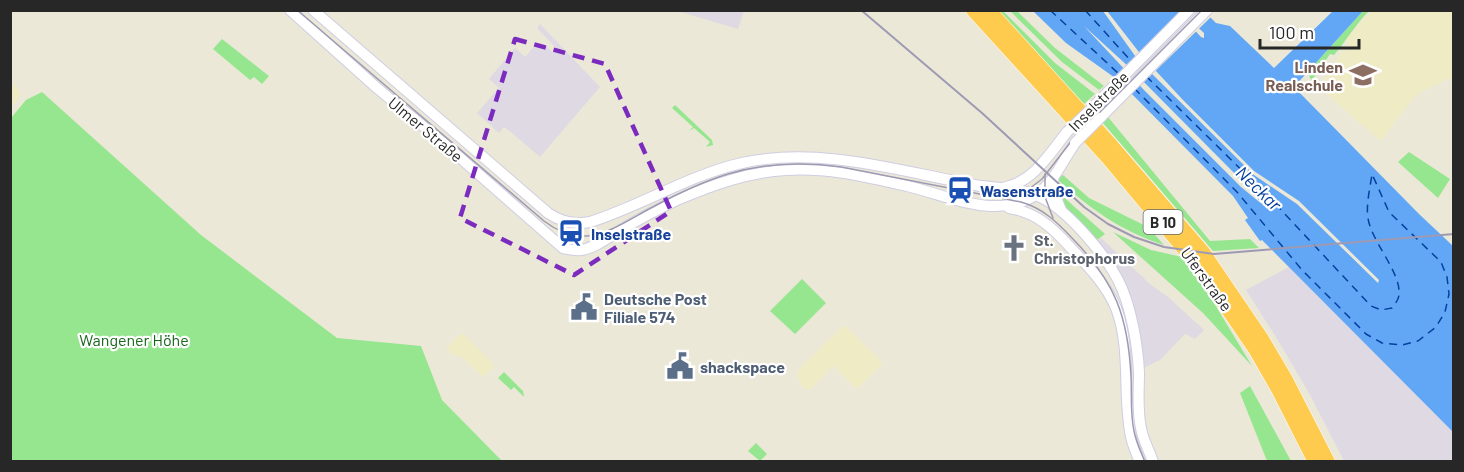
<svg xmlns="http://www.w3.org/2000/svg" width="1464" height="472" viewBox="0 0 1464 472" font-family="Barlow,sans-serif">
	<rect width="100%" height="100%" fill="#ebe8d7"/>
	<!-- industrial -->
	<g fill="#ded9e3">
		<path d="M677 11H744L738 29Z"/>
		<path d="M540 24 600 87 540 157 512 133 504 127 499 133 477 113 499 88 489 79 515 48 525 57 537 43 544 44 552 52 557 49 537 28Z"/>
		<path d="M1101 238 1150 284 1168 297 1204 330 1195 339 1185 334 1160 360 1141 369 1113 265 1098 240Z"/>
		<path d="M1289 267 1453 432V461H1344L1309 393 1276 337 1246 290Z"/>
	</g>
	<!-- education -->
	<g fill="#efecc5">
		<path d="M1372 10 1453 11V77L1425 90 1414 97 1381 141 1319 88 1341 52 1347 51V38Z"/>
		<path d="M11 83 17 87 21 95 11 108Z"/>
		<path d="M844 325 883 363 857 389 833 366 809 391 801 385 798 378V370Z"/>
		<path d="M462 333 495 366 483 377 462 357 454 355 446 348Z"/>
	</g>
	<!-- green -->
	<g fill="#96e690">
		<path d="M998 11H1003L1055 63 1095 94 1084 104Z"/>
		<path d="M1010 11H1017L1055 48 1104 86 1099 90 1062 62Z"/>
		<path d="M1363 11H1369C1355 25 1346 41 1334 55L1330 54 1313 79 1317 82 1315 85 1307 73Z"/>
		<path d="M222 39 269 76 262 84 254 77 250 80 213 49Z"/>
		<path d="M42 92 201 235 337 338 421 346 442 400 501 460 11 461V118L26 100Z"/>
		<path d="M675 105 712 140 713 145 706 147 710 142 694 128 689 131 693 127 672 108Z"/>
		<path d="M1108 117 1210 241 1250 239 1259 248 1213 251 1103 123Z"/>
		<path d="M1409 152 1450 179 1438 198 1398 162Z"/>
		<path d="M1063 175 1089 198 1148 227 1164 245C1119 230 1092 210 1057 179Z"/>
		<path d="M1059 193 1105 234 1097 240 1063 206Z"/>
		<path d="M1113 232 1151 250 1182 257 1214 303 1252 366 1203 313Z"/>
		<path d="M802 279 826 303 795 334 770 311Z"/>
		<path d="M504 372 523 391 524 397 514 387 511 390 498 378Z"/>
		<path d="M1250 386 1291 461H1267L1240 393Z"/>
		<path d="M756 443 767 454 760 461 748 451Z"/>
	</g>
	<!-- water -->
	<path fill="#62a7f6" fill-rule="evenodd" d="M1033 11H1103L1138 60 1254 175 1297 204 1378 283 1379 280 1299 201 1254 171 1183 100 1142 56 1107 11H1177L1201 37 1204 38V33L1180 11H1204L1216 23 1230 26 1274 68 1333 11H1363L1294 87 1419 214 1453 246V432L1262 240 1260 241 1245 220 1248 218 1233 196 1118 80 1066 43ZM1084 26 1130 68 1245 184 1263 205 1241 187 1144 90Z"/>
	<!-- pier -->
	<path fill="#ebe8d7" d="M1181 11H1204L1211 17 1143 83 1147 86 1144 89 1140 85 1129 96 1111 80Z"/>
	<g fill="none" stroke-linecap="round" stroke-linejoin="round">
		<!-- ferry -->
		<g stroke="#05409e" stroke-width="1.5" stroke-dasharray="8 6" stroke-linecap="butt">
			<path d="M1050 10 1120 75"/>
			<path d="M1085 10 1131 61"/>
			<path d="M1134 88 1237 192 1302 270 1366 334 1382 343 1402 345 1418 341 1436 327 1445 312 1449 294 1447 277 1441 262 1389 212 1372 174C1370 190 1364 210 1370 226 1376 245 1399 273 1399 291 1400 298 1396 303 1392 308L1381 310 1371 306 1269 197 1147 77"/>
		</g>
		<defs>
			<g id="secondary">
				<path d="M290 10 377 88 442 142 563 248C568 249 575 251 581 250 595 248 609 237 621 230 639 219 658 209 677 200 712 185 748 172 786 170 827 167 867 177 907 186 947 195 994 220 1034 196 1053 185 1063 160 1075 143"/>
				<path d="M313 10 548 213C561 222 574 225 590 222 641 206 689 175 742 163 820 146 899 171 975 185 996 189 1018 187 1038 196 1066 208 1104 253 1118 280 1131 305 1138 346 1139 373 1139 391 1137 410 1141 428 1143 440 1149 450 1153 462"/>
				<path d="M1091 109 1189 10"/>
				<path d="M1100 118 1207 10"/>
				<path d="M1053 177 1054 193 1061 210"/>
				<path d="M1006 187C1034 181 1050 153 1067 132"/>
				<path d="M1009 208C1035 212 1052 227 1069 246 1087 265 1106 284 1116 308 1131 347 1123 391 1130 431 1131 442 1136 452 1140 462"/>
			</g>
			<g id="highway">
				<path d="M973 10 1108 158 1199 267 1255 349 1279 391 1315 462"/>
				<path d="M989 10 1112 146 1203 252 1262 339 1285 378 1328 462"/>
			</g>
		</defs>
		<!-- secondary casing -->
		<use href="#secondary" stroke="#cfcde2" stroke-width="12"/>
		<!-- highway casing -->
		<use href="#highway" stroke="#fff" stroke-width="15"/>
		<!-- secondary -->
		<use href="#secondary" stroke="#fff" stroke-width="10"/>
		<!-- highway -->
		<use href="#highway" stroke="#ffcb4f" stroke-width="14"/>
		<!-- tram -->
		<g stroke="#9e9ab3" stroke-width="1.5">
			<path d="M297 10 544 221C557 231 571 237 587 236 610 234 633 217 653 207 677 194 702 182 728 174 765 163 804 162 841 167L1021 202C1043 208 1058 223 1073 239 1115 282 1128 316 1131 376 1132 394 1130 413 1134 431 1136 442 1141 452 1145 462"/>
			<path d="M1045 174V197L1053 218"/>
			<path d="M1006 198 1025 192 1042 179 1073 139 1202 10"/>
		</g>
		<!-- rail -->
		<path stroke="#9e9ab3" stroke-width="2" d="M861 10 982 113 1084 207 1108 224 1134 237 1164 247 1214 254 1454 234"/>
		<defs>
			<g id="secondary-bridge">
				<path d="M1067 132 1091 109"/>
				<path d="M1075 143 1100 118"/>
			</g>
		</defs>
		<!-- secondary-bridge casing -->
		<use href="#secondary-bridge" stroke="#cfcde2" stroke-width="12" stroke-linecap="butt"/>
		<!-- secondary-bridge -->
		<use href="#secondary-bridge" stroke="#fff" stroke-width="10"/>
	</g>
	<!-- marked area -->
	<path fill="none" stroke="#7b2cbf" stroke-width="4.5" stroke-dasharray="12 8" stroke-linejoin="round" d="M515 39 605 64 671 211 574 275 460 218Z"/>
	<!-- icons -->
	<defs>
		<symbol id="school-bare" viewBox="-9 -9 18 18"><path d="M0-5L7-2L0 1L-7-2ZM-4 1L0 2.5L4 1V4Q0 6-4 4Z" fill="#8d6e63" stroke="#fff" stroke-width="2.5" paint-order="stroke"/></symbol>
		<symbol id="station-bare" viewBox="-9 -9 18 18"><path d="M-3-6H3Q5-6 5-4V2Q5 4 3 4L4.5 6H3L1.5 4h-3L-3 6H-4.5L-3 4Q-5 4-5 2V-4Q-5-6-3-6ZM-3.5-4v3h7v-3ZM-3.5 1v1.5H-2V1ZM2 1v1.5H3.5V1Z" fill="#1a4fb4" stroke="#fff" stroke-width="2.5" paint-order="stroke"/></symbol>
		<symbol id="church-bare" viewBox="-9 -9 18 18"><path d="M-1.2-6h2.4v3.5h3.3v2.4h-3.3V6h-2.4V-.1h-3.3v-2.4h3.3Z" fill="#6b7280" stroke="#fff" stroke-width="2.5" paint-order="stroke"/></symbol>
		<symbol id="civic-bare" viewBox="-9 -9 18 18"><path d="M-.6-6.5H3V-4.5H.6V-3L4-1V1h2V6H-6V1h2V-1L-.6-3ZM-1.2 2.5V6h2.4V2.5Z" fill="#5c6f8a" stroke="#fff" stroke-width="2.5" paint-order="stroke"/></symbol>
	</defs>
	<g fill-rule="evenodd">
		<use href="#school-bare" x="1344" y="56" width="38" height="38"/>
		<use href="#station-bare" x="941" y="171" width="38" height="38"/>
		<use href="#station-bare" x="552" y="214" width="38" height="38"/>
		<use href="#church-bare" x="995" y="229" width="38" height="38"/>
		<use href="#civic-bare" x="565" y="288" width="38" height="38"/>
		<use href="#civic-bare" x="661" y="347" width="38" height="38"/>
	</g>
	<g text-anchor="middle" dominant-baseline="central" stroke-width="4.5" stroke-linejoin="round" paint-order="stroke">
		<!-- shield labels -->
		<rect fill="#fff" stroke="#686868" stroke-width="1.5" x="1143.5" y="210" width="39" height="24" rx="4.5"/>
		<g font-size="15" font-weight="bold" fill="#272727">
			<text x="1163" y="222">B 10</text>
		</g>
		<!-- education labels -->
		<g font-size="16" font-weight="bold" fill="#785e54" stroke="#fff" text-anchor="end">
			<text x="1343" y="66">Linden<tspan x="1343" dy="18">Realschule</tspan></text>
		</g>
		<!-- street labels -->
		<g font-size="16" fill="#272727" stroke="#fff">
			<text transform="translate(1098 101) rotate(-45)">Inselstraße</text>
			<text transform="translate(426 129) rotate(40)">Ulmer Straße</text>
			<text transform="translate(1207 279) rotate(54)">Uferstraße</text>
		</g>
		<!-- transit labels -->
		<g font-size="16" font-weight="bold" fill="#164399" stroke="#fff" text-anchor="start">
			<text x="980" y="190">Wasenstraße</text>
			<text x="591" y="233">Inselstraße</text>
		</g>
		<!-- worship labels -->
		<g font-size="16" font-weight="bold" fill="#5b616d" stroke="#fff" text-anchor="start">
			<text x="1034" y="239">St.<tspan x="1034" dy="18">Christophorus</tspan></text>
		</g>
		<!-- service labels -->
		<g font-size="16" font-weight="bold" fill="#4e5e75" stroke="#fff" text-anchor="start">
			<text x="604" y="298">Deutsche Post<tspan x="604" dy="18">Filiale 574</tspan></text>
			<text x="700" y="366">shackspace</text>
		</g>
		<!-- park labels -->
		<g font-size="16" fill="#15671a" stroke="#fff">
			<text x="134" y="339">Wangener Höhe</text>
		</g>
		<!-- water labels -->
		<g font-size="18" font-style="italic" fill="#05409e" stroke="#fff">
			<text transform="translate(1259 188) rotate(44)">Neckar</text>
		</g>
	</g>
	<!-- border -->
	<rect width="1464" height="472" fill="none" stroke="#272727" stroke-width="24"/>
	<!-- scale -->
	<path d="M1260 39v9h99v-9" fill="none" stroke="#272727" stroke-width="3"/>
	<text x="1269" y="39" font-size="18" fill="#272727" stroke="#ffffff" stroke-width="4.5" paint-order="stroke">100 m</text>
</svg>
